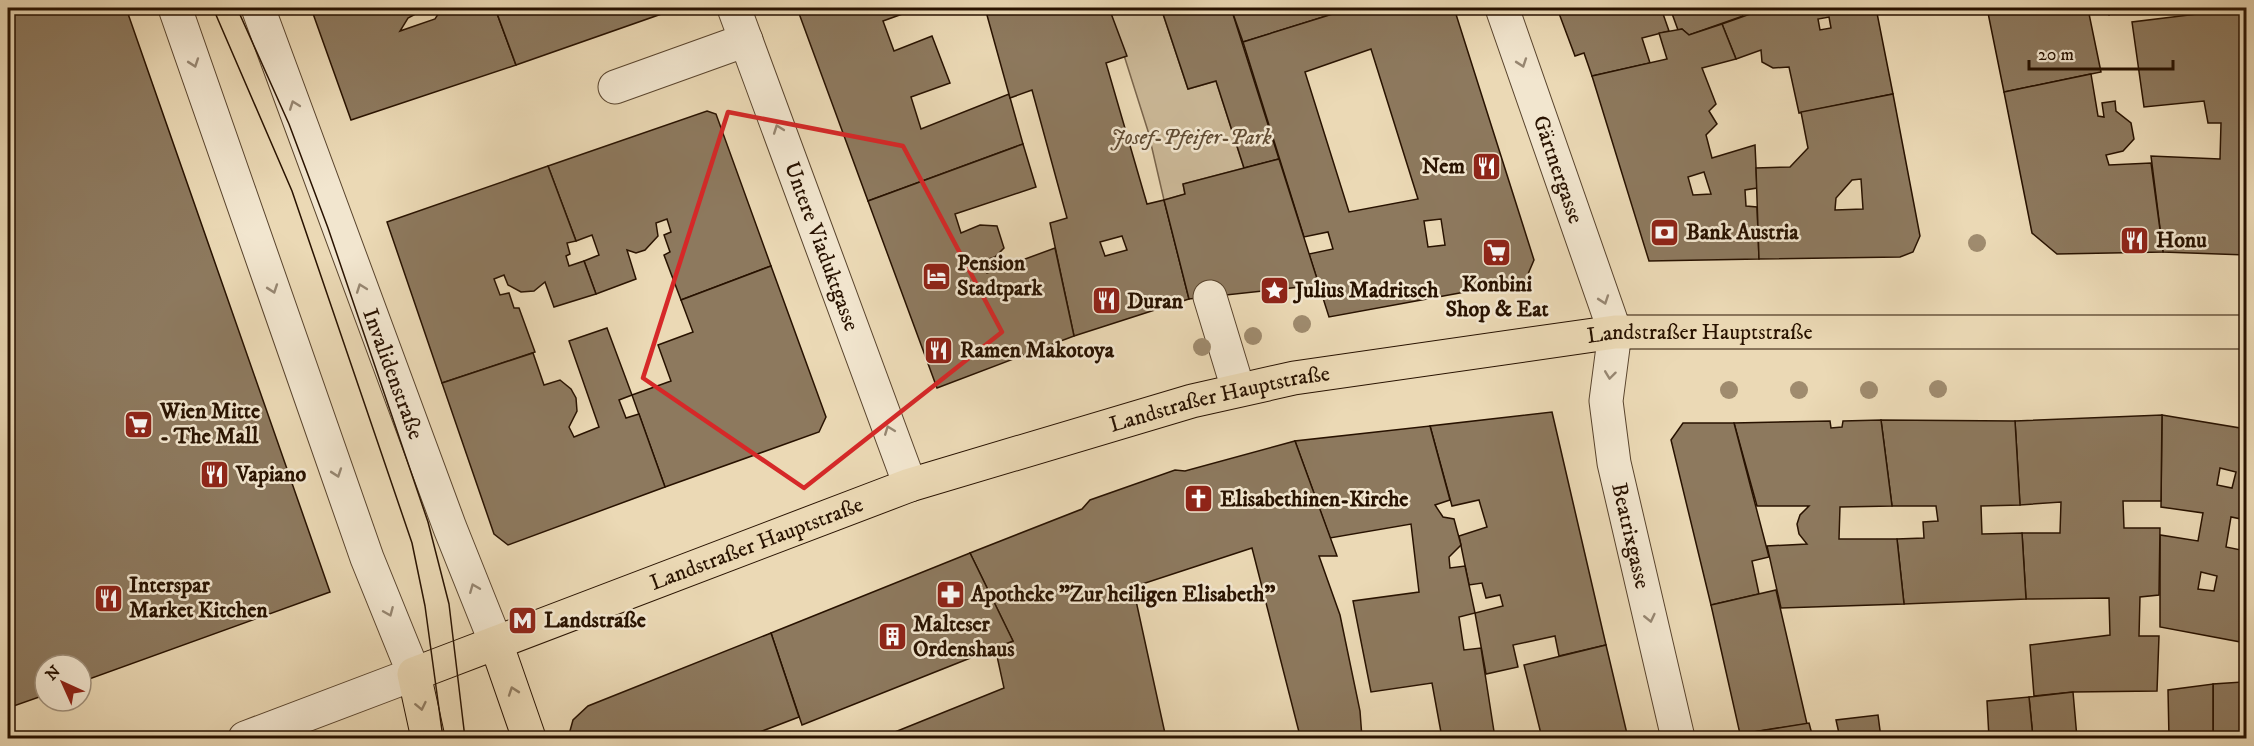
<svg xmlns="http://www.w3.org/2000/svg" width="2254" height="746" viewBox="0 0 2254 746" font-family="'IM FELL DW Pica',serif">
	<rect width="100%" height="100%" fill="#ebd9b5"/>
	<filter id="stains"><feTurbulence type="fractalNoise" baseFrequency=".00333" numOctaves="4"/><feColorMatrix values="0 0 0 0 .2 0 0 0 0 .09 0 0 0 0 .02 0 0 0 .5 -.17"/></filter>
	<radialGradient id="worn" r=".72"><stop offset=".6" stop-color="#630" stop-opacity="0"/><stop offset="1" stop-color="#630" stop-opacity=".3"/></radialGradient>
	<!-- green -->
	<path fill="#cab796" stroke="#79644b" stroke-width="1.5" d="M1109 8H1161L1188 89 1216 81 1244 168 1183 184 1185 194 1164 200 1148 131Z"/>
	<!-- building -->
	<g fill="#8d795e" stroke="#281200" stroke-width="1.5" fill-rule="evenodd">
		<path d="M8 8H126L330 592 81 682V665H45V695L8 708Z"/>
		<path d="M311 8H411L414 15 408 18 400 31 435 19 442 8H495L516 65 351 120Z"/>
		<path d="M495 8H673L670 11 516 65Z"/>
		<path d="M797 8H919L883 21 894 51 932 36 950 83 911 97 921 129 1009 94 1023 144 868 201Z"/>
		<path d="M985 8H1109L1127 56 1106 63 1147 204 1164 200 1189 299 1074 336 1050 223 1067 218 1032 90 1010 98ZM1122 236 1127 250 1105 256 1100 242Z"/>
		<path d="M1161 8H1231L1279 159 1244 168 1216 81 1188 89Z"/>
		<path d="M1231 8H1352L1243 42Z"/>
		<path d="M1352 8H1454L1534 260 1525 281 1329 317 1309 254 1333 249 1328 232 1304 237 1243 42ZM1371 49 1418 199 1349 212 1305 72ZM1441 219 1445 245 1428 247 1424 221Z"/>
		<path d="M1557 8H1661L1669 31 1642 38 1650 63 1592 76 1584 53 1575 56Z"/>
		<path d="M1670 8H1740L1743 16 1689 35 1682 29 1678 30Z"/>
		<path d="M1767 8H1876L1893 94 1799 113 1789 67 1773 68 1762 62 1761 50 1736 59 1722 24ZM1829 17 1831 28 1820 30 1818 19Z"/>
		<path d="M1987 8H2098L2088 9 2101 72 2004 92Z"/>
		<path d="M2101 8H2115L2109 15Z"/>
		<path d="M2246 8V255L2163 252 2151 156 2220 159 2221 123H2208L2204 101 2144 107 2132 22Z"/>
		<path d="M1722 24 1736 59 1702 68 1716 104 1709 111 1717 124 1706 135 1712 158 1755 145 1757 188 1745 190 1746 206 1757 207 1759 259 1649 261 1592 76 1667 59 1659 33 1682 29 1689 35ZM1704 172 1711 194 1693 195 1688 177Z"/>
		<path d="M2091 74 2098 116 2104 117 2102 103 2115 101 2116 111 2131 123 2134 139 2123 151 2106 155 2109 165 2151 163 2163 252 2057 254 2032 233 2004 92Z"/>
		<path d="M1893 94 1920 236 1913 252 1900 257 1759 259 1756 168 1790 167 1808 148 1801 112ZM1861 179 1863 209 1835 210 1836 198 1852 180Z"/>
		<path d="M707 111 716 114 771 266 681 300 664 255 670 252 664 235 671 232 667 219 656 223 658 236 645 250 636 253 627 250 636 279 596 294 584 261 599 255 592 235 576 241 548 166Z"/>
		<path d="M1023 144 1036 187 955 214 961 233 980 225 997 226 1004 248 995 257 982 261 987 273 1055 248 1074 336 937 388 868 201Z"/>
		<path d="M1279 159 1319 285 1189 299 1164 200 1185 194 1183 184Z"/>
		<path d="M548 166 576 241 567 243 570 254 566 256 569 266 584 261 596 294 554 307 545 282 534 291 521 292 508 285 504 275 494 279 500 295 509 293 514 308H519L535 352 442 383 387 222Z"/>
		<path d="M771 266 826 417 819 432 665 487 632 395 671 381 658 345 693 332 681 300Z"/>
		<path d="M607 328 632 395 619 400 626 418 639 414 665 487 508 545 494 534 442 383 533 353 544 385 560 380 571 389 576 398 577 411 569 427 574 437 599 427 569 341Z"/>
		<path d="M1552 412 1606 645 1559 656 1555 636 1513 645 1518 667 1486 674 1475 613 1503 606 1500 595 1486 598 1482 583 1469 585 1459 536 1487 527 1479 500 1452 506 1430 426Z"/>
		<path d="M2162 415 2246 429V520L2231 517 2226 547 2246 551V643L2160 627V535L2198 541 2203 513 2161 507ZM2220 468 2236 472 2232 488 2217 485ZM2201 572 2217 576 2214 591 2198 589Z"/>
		<path d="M2162 415 2161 501H2123L2124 528H2160L2159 595 2140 597 2139 636H2159L2157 691 2073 692 2034 696 2030 645 2110 635 2109 598 2026 599 2022 533H2060L2061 502 2020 505 2015 421Z"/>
		<path d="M1881 420 2015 421 2020 505 1981 506 1982 534 2022 533 2026 599 1904 604 1897 539 1924 538 1923 522 1938 521 1936 506H1892Z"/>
		<path d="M1881 420 1892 506 1840 507 1839 539H1897L1904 604 1781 608 1767 546 1807 544 1799 534 1797 524 1800 515 1809 506H1757L1734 423 1830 421 1831 428 1842 427 1843 421Z"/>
		<path d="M1683 423H1734L1769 557 1752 561 1759 594 1711 605 1671 440Z"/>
		<path d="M1430 426 1450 500 1435 505 1443 517 1454 519 1461 545 1449 557 1450 568 1465 566 1475 613 1459 617 1464 650 1481 648 1495 738H1442L1432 683 1371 692 1353 601 1419 592 1411 524 1330 538 1295 441Z"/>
		<path d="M1295 441 1337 556H1319L1340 615 1360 711 1362 738H1292L1299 732 1252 548 1133 587 1166 738H880L1004 688 995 647 1013 641 970 553 1082 509 1090 500 1175 470 1185 471Z"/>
		<path d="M970 553 1013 641 802 725 771 633Z"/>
		<path d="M1776 590 1807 724 1740 734 1711 605Z"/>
		<path d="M771 633 799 717 744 738H568L573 720 588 706Z"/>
		<path d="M1606 645 1628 738H1542L1524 665Z"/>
		<path d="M2242 682 2240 693 2246 694V738H2213V684Z"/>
		<path d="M2213 684V738H2169L2168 690Z"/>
		<path d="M2073 692 2077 738H2033L2029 697Z"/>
		<path d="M2029 697 2033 738H1989L1987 701Z"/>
		<path d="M1878 715 1881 738H1838H1840L1836 720Z"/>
		<path d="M1809 723 1813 738H1741L1740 734Z"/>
	</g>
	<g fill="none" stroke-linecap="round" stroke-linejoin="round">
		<defs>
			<g id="minor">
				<path d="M175 8 367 558 414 674 245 738"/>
				<path id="s1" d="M258 8 450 528 496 643"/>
				<path id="s2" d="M734 8 910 485"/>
				<path id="s3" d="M1502 8 1615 332 1606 401 1614 463 1678 738"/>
				<path d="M615 87 746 40"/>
				<path d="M1210 297 1238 389"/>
			</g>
			<g id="major">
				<path d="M496 643 529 738"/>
				<path id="s4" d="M428 738 414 674 910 485 1192 401 1294 378 1615 332H2246"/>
			</g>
		</defs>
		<!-- minor casing -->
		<use href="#minor" stroke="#59442d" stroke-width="35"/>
		<!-- major casing -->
		<use href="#major" stroke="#281200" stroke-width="35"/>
		<!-- minor -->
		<use href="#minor" stroke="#f2e6cf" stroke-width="33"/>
		<!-- major -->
		<use href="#major" stroke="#ebd9b5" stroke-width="33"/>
		<!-- tram -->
		<g stroke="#281200" stroke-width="1.5">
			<path d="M213 8 292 191 412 543 425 606 443 738"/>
			<path d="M237 8 289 124 328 228 428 522 449 604 465 738"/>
		</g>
	</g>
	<!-- trees -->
	<g fill="#9f8b6e">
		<circle cx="1977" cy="243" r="9"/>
		<circle cx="1302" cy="324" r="9"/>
		<circle cx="1253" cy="336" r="9"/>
		<circle cx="1202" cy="347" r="9"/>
		<circle cx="1938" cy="389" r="9"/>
		<circle cx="1729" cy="390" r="9"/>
		<circle cx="1799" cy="390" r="9"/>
		<circle cx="1869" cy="390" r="9"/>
	</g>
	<!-- one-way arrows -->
	<defs><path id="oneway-chevron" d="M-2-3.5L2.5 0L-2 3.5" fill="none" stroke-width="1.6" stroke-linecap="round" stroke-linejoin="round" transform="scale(1.5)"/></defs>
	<g stroke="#978772">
		<use href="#oneway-chevron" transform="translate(194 63) rotate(71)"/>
		<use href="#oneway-chevron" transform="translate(1522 63) rotate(71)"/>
		<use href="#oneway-chevron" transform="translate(294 105) rotate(-110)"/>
		<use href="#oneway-chevron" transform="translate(778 129) rotate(-110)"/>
		<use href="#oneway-chevron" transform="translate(361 288) rotate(-110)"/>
		<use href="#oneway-chevron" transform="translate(273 289) rotate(71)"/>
		<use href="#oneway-chevron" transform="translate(1604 300) rotate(71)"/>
		<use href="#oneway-chevron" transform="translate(1610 375) rotate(97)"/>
		<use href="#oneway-chevron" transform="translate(889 430) rotate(-111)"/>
		<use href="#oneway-chevron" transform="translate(337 473) rotate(71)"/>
		<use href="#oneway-chevron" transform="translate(474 588) rotate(-112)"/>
		<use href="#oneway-chevron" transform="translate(389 612) rotate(67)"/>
		<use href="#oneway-chevron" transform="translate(1650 618) rotate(77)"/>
	</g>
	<g stroke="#937f64">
		<use href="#oneway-chevron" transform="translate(513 691) rotate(-109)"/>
		<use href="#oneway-chevron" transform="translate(421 706) rotate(78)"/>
	</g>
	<!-- marked area -->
	<path fill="none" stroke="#d62828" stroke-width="4.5" stroke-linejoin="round" d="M728 112 903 146 1002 332 804 488 643 378Z"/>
	<!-- icons -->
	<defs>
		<symbol id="restaurant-square" viewBox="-11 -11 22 22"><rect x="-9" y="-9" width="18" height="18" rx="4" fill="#8f2418" stroke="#f2e6cf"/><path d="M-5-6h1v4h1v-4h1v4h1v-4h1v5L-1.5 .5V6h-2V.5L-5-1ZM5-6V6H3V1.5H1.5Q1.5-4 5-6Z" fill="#fff"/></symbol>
		<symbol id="bank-square" viewBox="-11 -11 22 22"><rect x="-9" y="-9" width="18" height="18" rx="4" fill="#8f2418" stroke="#f2e6cf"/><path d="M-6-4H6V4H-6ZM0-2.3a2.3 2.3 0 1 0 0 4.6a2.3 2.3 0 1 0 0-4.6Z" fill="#fff"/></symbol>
		<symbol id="supermarket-square" viewBox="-11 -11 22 22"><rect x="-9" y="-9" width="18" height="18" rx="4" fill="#8f2418" stroke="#f2e6cf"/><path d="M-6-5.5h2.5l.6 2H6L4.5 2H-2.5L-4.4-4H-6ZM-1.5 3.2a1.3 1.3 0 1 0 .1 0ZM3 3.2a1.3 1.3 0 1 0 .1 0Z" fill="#fff"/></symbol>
		<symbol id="hotel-square" viewBox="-11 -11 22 22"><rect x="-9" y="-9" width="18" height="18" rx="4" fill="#8f2418" stroke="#f2e6cf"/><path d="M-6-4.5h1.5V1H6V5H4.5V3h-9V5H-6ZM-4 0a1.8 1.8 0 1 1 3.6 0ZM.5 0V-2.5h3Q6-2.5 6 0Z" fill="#fff"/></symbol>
		<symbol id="sight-square" viewBox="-11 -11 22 22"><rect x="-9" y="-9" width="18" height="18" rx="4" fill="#8f2418" stroke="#f2e6cf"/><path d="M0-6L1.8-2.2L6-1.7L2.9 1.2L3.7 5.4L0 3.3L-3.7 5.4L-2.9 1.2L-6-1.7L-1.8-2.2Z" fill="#fff"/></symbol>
		<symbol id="church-square" viewBox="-11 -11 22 22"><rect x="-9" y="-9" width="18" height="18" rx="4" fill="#8f2418" stroke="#f2e6cf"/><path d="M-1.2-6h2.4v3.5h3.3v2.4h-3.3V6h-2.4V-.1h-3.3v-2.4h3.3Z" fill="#fff"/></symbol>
		<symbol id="pharmacy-square" viewBox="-11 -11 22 22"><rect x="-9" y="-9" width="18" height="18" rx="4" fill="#8f2418" stroke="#f2e6cf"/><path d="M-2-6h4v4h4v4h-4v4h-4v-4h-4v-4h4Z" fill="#fff"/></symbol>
		<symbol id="metro-square" viewBox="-11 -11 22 22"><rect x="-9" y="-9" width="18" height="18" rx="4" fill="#8f2418" stroke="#f2e6cf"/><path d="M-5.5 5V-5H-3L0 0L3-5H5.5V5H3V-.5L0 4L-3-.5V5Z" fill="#fff"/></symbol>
		<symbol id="building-square" viewBox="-11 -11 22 22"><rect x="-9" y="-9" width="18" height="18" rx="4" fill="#8f2418" stroke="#f2e6cf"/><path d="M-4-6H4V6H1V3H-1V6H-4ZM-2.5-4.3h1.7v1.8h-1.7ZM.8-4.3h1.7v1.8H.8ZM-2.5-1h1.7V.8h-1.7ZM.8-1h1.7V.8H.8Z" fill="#fff"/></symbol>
	</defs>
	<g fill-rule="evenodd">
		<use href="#restaurant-square" x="1470" y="150" width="33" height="33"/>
		<use href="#bank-square" x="1648" y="216" width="33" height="33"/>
		<use href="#restaurant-square" x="2118" y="224" width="33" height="33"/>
		<use href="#supermarket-square" x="1480" y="236" width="33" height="33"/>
		<use href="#hotel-square" x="920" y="260" width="33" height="33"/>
		<use href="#sight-square" x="1258" y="274" width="33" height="33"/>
		<use href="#restaurant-square" x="1090" y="284" width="33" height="33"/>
		<use href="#restaurant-square" x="922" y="334" width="33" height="33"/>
		<use href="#supermarket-square" x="122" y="408" width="33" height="33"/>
		<use href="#restaurant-square" x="198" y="458" width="33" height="33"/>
		<use href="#church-square" x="1182" y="482" width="33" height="33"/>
		<use href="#pharmacy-square" x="934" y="578" width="33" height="33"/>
		<use href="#restaurant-square" x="92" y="582" width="33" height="33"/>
		<use href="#metro-square" x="506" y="604" width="33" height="33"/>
		<use href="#building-square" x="876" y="620" width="33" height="33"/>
	</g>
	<g text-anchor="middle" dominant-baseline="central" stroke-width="5" stroke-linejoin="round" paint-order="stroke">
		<!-- park labels -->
		<g font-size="22" font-style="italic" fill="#614c34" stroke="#f2e6cf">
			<text x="1191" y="137">Josef-Pfeifer-Park</text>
		</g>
		<!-- poi labels -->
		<g font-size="22" font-weight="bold" fill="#281200" stroke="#f2e6cf" text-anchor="start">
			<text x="1465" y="166" text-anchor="end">Nem</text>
			<text x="1686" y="232">Bank Austria</text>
			<text x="2156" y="240">Honu</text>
			<text x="957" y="263">Pension<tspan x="957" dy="25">Stadtpark</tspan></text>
			<text x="1497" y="284" text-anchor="middle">Konbini<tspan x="1497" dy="25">Shop &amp; Eat</tspan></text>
			<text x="1295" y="290">Julius Madritsch</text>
			<text x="1127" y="301">Duran</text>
			<text x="960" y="350">Ramen Makotoya</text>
			<text x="160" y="411">Wien Mitte<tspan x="160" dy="25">- The Mall</tspan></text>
			<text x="236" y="474">Vapiano</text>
			<text x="1220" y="499">Elisabethinen-Kirche</text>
			<text x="129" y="585">Interspar<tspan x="129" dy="25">Market Kitchen</tspan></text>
			<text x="971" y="594">Apotheke "Zur heiligen Elisabeth"</text>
			<text x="544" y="620">Landstraße</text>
			<text x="913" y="624">Malteser<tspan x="913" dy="25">Ordenshaus</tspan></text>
		</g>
		<!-- street labels -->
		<g font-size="22" fill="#281200" stroke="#f2e6cf">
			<text stroke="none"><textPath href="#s3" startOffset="171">Gärtnergasse</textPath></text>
			<text stroke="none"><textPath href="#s2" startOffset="254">Untere Viaduktgasse</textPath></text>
			<text stroke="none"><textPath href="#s4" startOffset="1404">Landstraßer Hauptstraße</textPath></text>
			<text stroke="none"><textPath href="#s1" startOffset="390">Invalidenstraße</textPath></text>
			<text stroke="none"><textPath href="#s4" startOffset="918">Landstraßer Hauptstraße</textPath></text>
			<text stroke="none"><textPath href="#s3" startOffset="550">Beatrixgasse</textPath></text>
			<text stroke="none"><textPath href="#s4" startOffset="432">Landstraßer Hauptstraße</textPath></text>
		</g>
	</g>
	<!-- margin -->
	<rect width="2254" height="746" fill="none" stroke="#ebd9b5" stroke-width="30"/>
	<rect x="9" y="9" width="2236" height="728" fill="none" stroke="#281200" stroke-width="3"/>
	<rect x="15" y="15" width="2224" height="716" fill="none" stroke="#281200" stroke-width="1.5"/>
	<!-- north arrow -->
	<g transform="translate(63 683) rotate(315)"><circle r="28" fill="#f2e6cf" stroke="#a1917c" stroke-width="1.5"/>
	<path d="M0-4.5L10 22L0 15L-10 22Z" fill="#8f2418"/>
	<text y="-9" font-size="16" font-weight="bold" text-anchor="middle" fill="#281200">N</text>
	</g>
	<!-- scale -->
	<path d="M2029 60v9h144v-9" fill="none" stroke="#281200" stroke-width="3"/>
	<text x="2038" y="60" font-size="18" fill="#281200" stroke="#f2e6cf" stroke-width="4.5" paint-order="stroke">20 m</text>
	<rect width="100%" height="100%" filter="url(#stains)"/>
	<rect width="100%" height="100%" fill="url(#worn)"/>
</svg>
